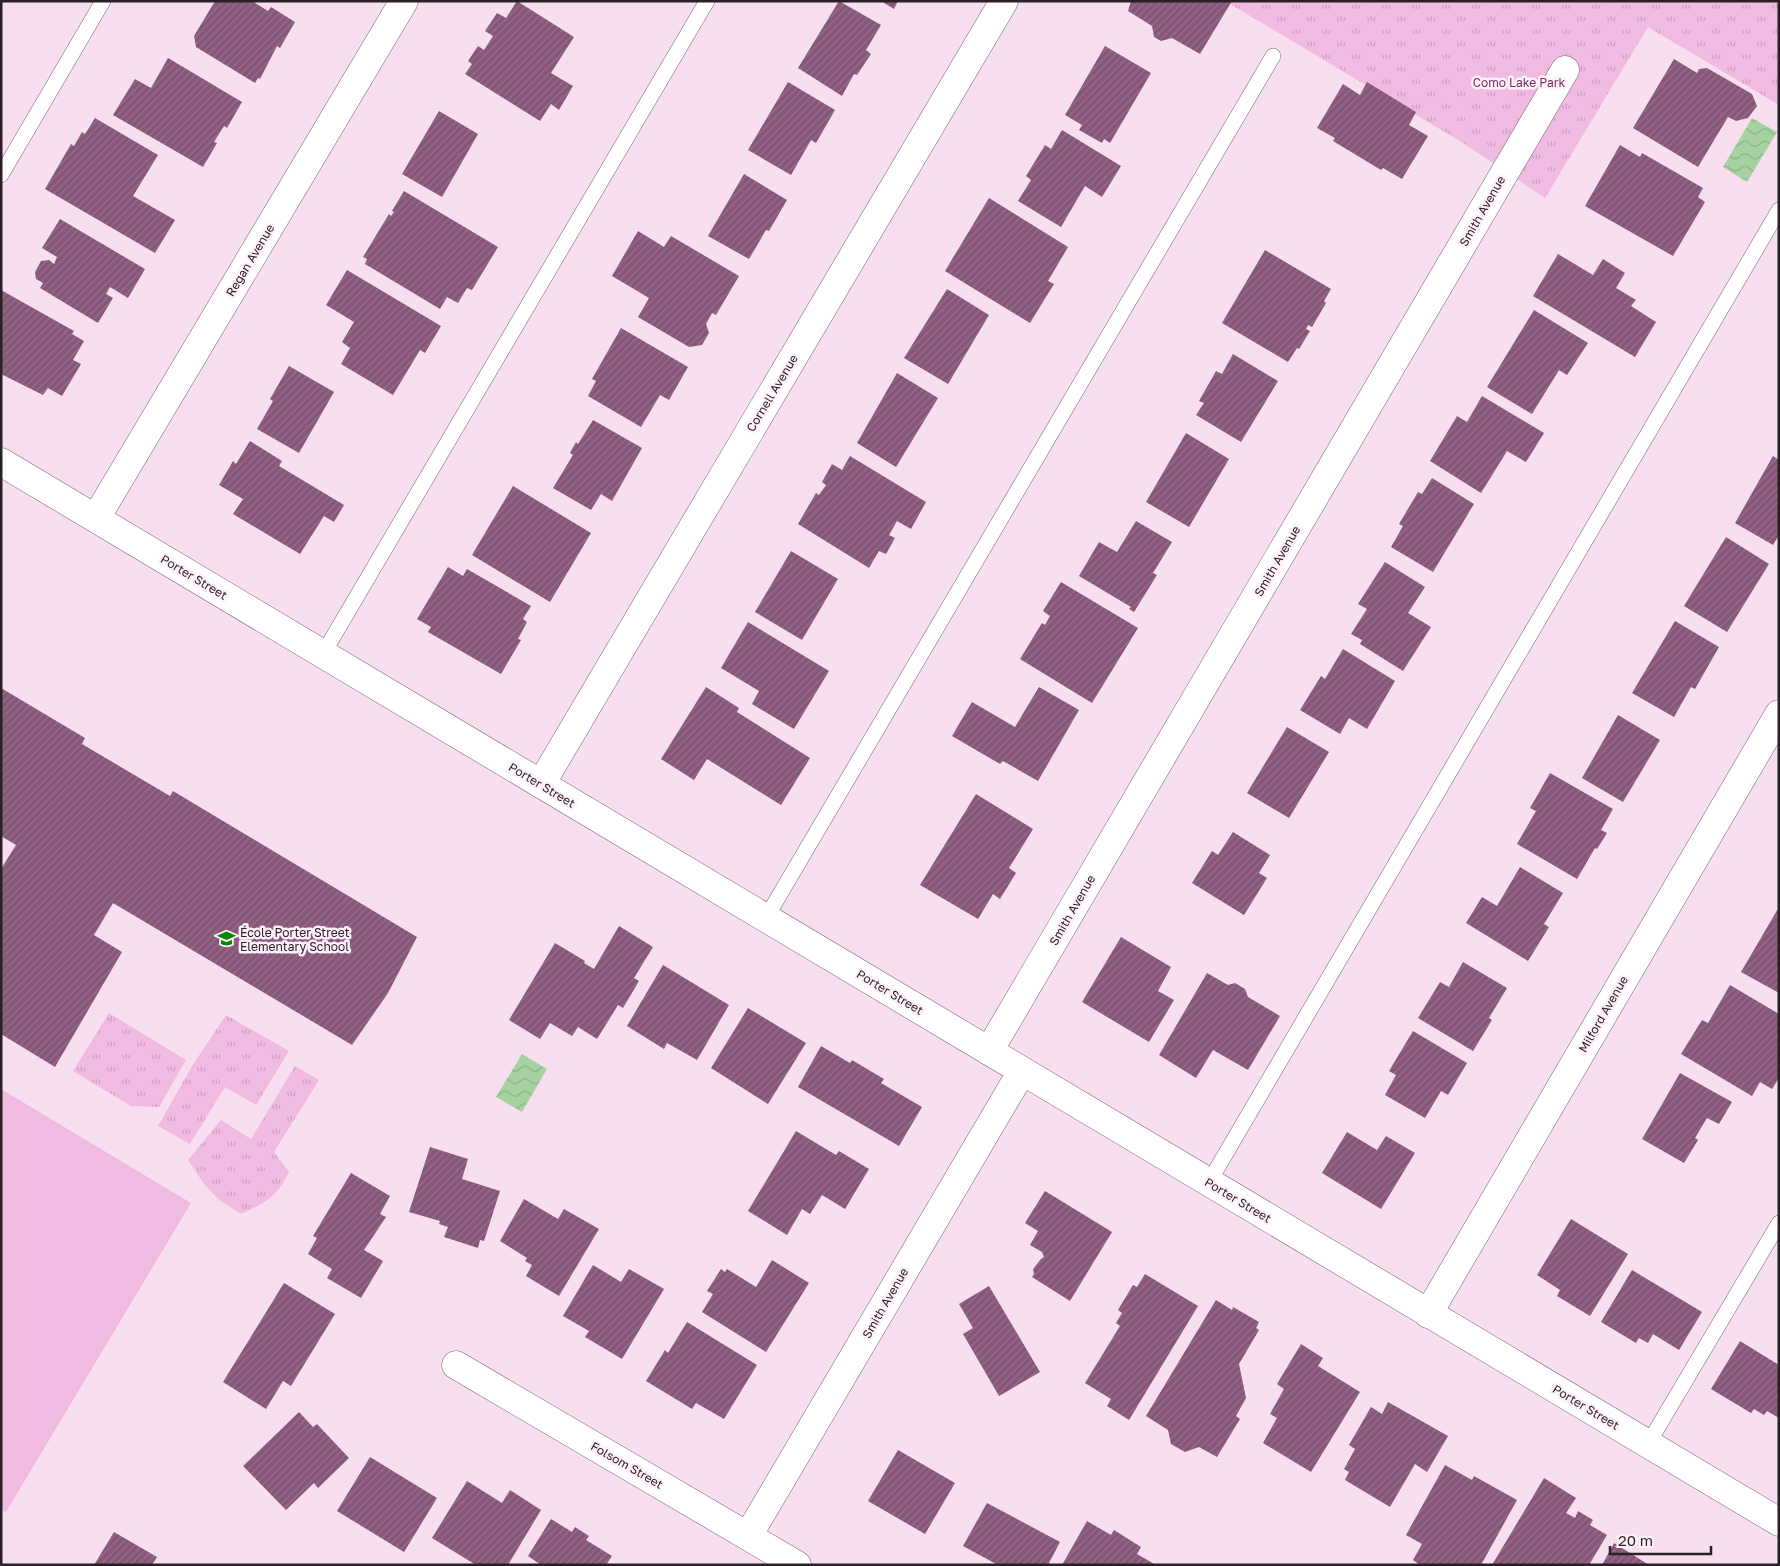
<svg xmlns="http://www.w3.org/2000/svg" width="1780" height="1566" viewBox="0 0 1780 1566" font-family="'Golos Text',sans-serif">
	<defs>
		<pattern id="grass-tufts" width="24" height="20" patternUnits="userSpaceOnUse" patternTransform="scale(1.25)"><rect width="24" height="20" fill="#f1bbe1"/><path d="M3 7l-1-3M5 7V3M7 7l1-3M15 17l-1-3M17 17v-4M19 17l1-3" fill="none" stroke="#cfa0c1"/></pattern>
		<pattern id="water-waves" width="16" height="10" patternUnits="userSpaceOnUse" patternTransform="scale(1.25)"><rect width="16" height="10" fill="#a6d1a0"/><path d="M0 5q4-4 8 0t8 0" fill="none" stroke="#8fb38a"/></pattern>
		<pattern id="building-hatch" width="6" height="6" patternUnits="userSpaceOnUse" patternTransform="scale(1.25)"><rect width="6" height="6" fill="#875679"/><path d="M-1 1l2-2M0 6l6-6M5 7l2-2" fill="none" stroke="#95708a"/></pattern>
	</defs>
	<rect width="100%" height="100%" fill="#f8dff0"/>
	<!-- grass -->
	<g fill="url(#grass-tufts)">
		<path d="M1225 1H1779V105L1648 27 1545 198 1463 143Z"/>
		<path d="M109 1013 186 1060 159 1107 131 1106 73 1071Z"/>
		<path d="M226 1015 289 1051 256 1105 225 1087 190 1144 158 1126 192 1066Z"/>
		<path d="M295 1066 319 1080 274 1152 289 1172C277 1197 265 1203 241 1214L219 1200 204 1184 188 1160 221 1120 251 1139Z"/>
	</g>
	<!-- pitch -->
	<path fill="#f1bbe1" d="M1 1089 191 1203 6 1512 1 1509Z"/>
	<!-- water -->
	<g fill="url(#water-waves)">
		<path d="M1752 118 1777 132 1747 182 1723 167Z"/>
		<path d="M522 1054 547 1069 522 1112 496 1097Z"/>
	</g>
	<!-- building -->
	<g fill="url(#building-hatch)">
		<path d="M215 1H252L268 11 271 7 295 22 280 48 277 46 260 79 258 78 255 83 196 47 194 36Z"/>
		<path d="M517 1 574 37 551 73 573 86 559 110 551 104 540 121 465 74 472 64 468 61 478 46 484 50 493 36 485 31 497 13 506 18Z"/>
		<path d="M839 1 881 25 866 50 871 54 857 75 854 74 842 96 798 68Z"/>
		<path d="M881 1H898L894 9Z"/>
		<path d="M1131 1H1232L1200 54 1172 38 1161 41 1154 37 1152 26 1128 11Z"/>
		<path d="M1105 46 1151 73 1110 143 1104 139 1102 143 1079 130 1082 125 1065 115Z"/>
		<path d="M168 58 242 102 227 128 224 126 214 142 217 143 203 167 113 115 135 79 151 88Z"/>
		<path d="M1674 59 1697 73 1699 69 1707 68 1752 94 1757 106 1748 118 1736 121 1728 117 1698 167 1633 128Z"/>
		<path d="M788 82 835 110 816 143 811 140 791 175 748 150Z"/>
		<path d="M1367 82 1416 112 1409 125 1428 136 1402 179 1383 168 1381 170 1333 141 1335 138 1317 128 1343 84 1360 95Z"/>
		<path d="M439 111 478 134 442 197 402 174Z"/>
		<path d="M95 118 158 155 133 196 175 220 155 253 45 189 71 144 74 146 82 132 85 134Z"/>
		<path d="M1062 130 1121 166 1102 197 1085 186 1061 227 1018 201 1031 180 1026 176 1045 145 1051 149Z"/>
		<path d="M1620 145 1640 157 1642 153 1703 188 1698 197 1705 202 1673 256 1585 206Z"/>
		<path d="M744 174 787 200 769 231 766 230 749 259 708 236Z"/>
		<path d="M404 191 498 247 472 290 467 288 458 303 447 297 440 309 365 264 367 259 363 257 389 214 391 216 394 212 392 211Z"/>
		<path d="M989 198 1068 247 1048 281 1054 284 1030 323 945 271Z"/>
		<path d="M60 219 145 269 128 298 110 287 106 294 113 298 98 323 40 288 43 283 36 279 35 272 41 261 49 260 54 264 57 257 42 248Z"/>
		<path d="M638 231 664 247 671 236 739 276 716 315 712 313 706 324 709 333 702 345 689 347 638 317 649 298 612 276Z"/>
		<path d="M1265 250 1331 289 1324 301 1326 303 1312 327 1308 325 1306 329 1310 331 1299 349 1297 348 1288 362 1222 323Z"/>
		<path d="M1558 254 1593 275 1603 259 1625 273 1616 288 1636 300 1631 306 1656 322 1635 357 1533 296Z"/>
		<path d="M347 270 441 326 425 353 420 350 393 395 341 364 350 348 342 342 354 322 326 305Z"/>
		<path d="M947 289 989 315 948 384 904 358Z"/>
		<path d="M1 290 74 331 72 334 84 341 73 360 81 364 62 396 48 388 43 395 1 374Z"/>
		<path d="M1534 310 1588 343 1567 375 1559 370 1532 414 1487 387Z"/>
		<path d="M621 328 688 367 669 400 660 395 641 427 588 396 596 381 592 379Z"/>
		<path d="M1233 354 1278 381 1241 442 1196 415 1204 403 1199 401 1216 371 1222 374Z"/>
		<path d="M289 366 334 392 299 453 257 429 273 401 270 399Z"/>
		<path d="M897 373 938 398 896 467 857 443Z"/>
		<path d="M1482 396 1544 433 1526 462 1507 451 1481 493 1430 461 1457 416 1467 422Z"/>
		<path d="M593 420 642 448 612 501 601 494 591 510 553 488 573 455 570 453 576 442 578 444Z"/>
		<path d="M1186 433 1229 459 1189 527 1146 502Z"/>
		<path d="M250 441 282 461 279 466 344 505 334 522 324 516 300 554 233 514 243 499 219 485 233 461 236 464Z"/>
		<path d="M850 456 926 502 911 529 897 521 889 535 895 538 886 554 879 551 869 568 798 524 816 493 819 495 826 485 822 482 832 464 842 470Z"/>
		<path d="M1773 456 1779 460V535L1773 545 1735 523Z"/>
		<path d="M1432 478 1474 504 1433 572 1391 547 1403 526 1399 524 1418 492 1422 494Z"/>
		<path d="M513 486 591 533 550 602 472 555Z"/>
		<path d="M1136 521 1172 542 1153 573 1157 575 1134 612 1129 609 1131 607 1079 576 1099 542 1117 552Z"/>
		<path d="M1726 537 1769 564 1727 632 1684 606Z"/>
		<path d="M791 551 838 579 802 640 755 612Z"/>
		<path d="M1385 562 1425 587 1408 613 1431 627 1403 671 1360 644 1362 640 1351 634 1367 609 1358 604Z"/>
		<path d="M448 567 463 576 467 569 531 606 523 619 527 622 518 639 521 640 501 674 428 632 431 627 417 619Z"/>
		<path d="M1061 582 1138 628 1092 703 1020 659 1042 623 1045 625 1050 616 1043 611Z"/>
		<path d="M1675 621 1719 647 1695 689 1691 687 1674 717 1632 693Z"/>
		<path d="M748 622 829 671 794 729 752 704 759 691 721 668Z"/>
		<path d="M1343 649 1395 681 1367 729 1349 718 1340 734 1300 710 1321 676 1325 679Z"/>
		<path d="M706 687 739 708 737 712 810 758 781 805 707 759 694 780 661 759Z"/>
		<path d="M1039 687 1079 710 1038 781 1003 761 1000 764 952 736 972 702 1015 727Z"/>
		<path d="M1 688 85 738 82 744 87 747 170 796 173 791 417 937 388 993 352 1045 113 903 94 935 122 952 55 1067 1 1034V869L16 845 1 836Z"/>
		<path d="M1618 715 1660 740 1623 802 1582 778Z"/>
		<path d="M1287 727 1329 752 1289 818 1247 793Z"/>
		<path d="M1550 773 1613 809 1601 830 1607 833 1597 849 1595 848 1577 879 1517 844 1536 811 1530 808Z"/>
		<path d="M976 794 1033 829 1009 868 1016 873 1000 899 993 894 978 919 920 885Z"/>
		<path d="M1233 832 1270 855 1259 873 1267 878 1244 915 1192 883 1212 851 1218 855Z"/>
		<path d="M1520 867 1563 893 1544 924 1549 927 1528 961 1466 923 1482 897 1497 906Z"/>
		<path d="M1779 907V993L1741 972Z"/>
		<path d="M619 926 653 947 634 978 639 981 623 1008 618 1005 597 1039 578 1027 572 1036 550 1023 540 1039 509 1020 555 943 585 961 584 963 594 969Z"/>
		<path d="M1121 937 1171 967 1158 991 1174 1000 1149 1042 1082 1002Z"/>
		<path d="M1463 962 1507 988 1489 1018 1492 1020 1473 1051 1418 1018 1440 982 1449 987Z"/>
		<path d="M663 965 729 1005 697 1060 667 1043 664 1049 627 1026Z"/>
		<path d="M1207 973 1228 985 1235 983 1245 989 1248 997 1280 1016 1248 1070 1213 1050 1196 1078 1159 1055Z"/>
		<path d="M1730 985 1779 1014V1078L1772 1089 1760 1082 1752 1096 1681 1054 1702 1020 1708 1023Z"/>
		<path d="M748 1008 806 1043 768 1104 711 1068Z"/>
		<path d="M1413 1031 1467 1063 1448 1095 1441 1091 1425 1118 1385 1095 1396 1075 1389 1071Z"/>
		<path d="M821 1046 850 1063 852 1060 884 1079 881 1083 922 1107 899 1146 798 1087Z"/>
		<path d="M1680 1073 1732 1102 1719 1124 1707 1118 1695 1138 1698 1140 1684 1163 1642 1139Z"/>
		<path d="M796 1131 836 1155 839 1151 869 1169 845 1209 822 1195 810 1214 802 1209 787 1235 748 1211Z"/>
		<path d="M1347 1132 1377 1150 1386 1136 1415 1153 1381 1209 1322 1173Z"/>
		<path d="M430 1147 468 1159 462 1179 500 1191 484 1241 480 1240 478 1248 444 1237 448 1227 439 1224 440 1221 409 1212Z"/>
		<path d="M351 1173 390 1196 380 1214 386 1217 364 1250 383 1261 361 1298 327 1278 332 1269 308 1254 317 1238 313 1236Z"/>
		<path d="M1045 1191 1112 1232 1070 1301 1032 1277 1034 1274 1033 1269 1041 1259 1044 1257 1042 1252 1030 1245 1038 1231 1025 1223Z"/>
		<path d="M524 1199 558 1219 564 1209 599 1229 559 1296 526 1276 532 1265 525 1261 527 1258 500 1241Z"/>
		<path d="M1571 1219 1628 1254 1590 1316 1557 1296 1560 1290 1537 1275Z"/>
		<path d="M772 1260 809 1283 766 1352 702 1312 713 1294 707 1291 721 1269 725 1272 727 1269 756 1287Z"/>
		<path d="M593 1265 621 1282 629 1269 664 1289 622 1359 585 1337 589 1331 563 1316Z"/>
		<path d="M1632 1270 1702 1312 1679 1350 1653 1334 1648 1343 1639 1338 1636 1343 1601 1322Z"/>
		<path d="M1145 1274 1198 1306 1129 1420 1107 1406 1111 1399 1085 1383 1120 1326 1116 1323 1122 1313 1118 1310 1133 1285 1137 1287Z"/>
		<path d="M284 1283 335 1314 291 1386 283 1381 266 1409 223 1382Z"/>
		<path d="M989 1286 1040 1372 999 1396 963 1334 973 1328 959 1304Z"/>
		<path d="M1216 1300 1232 1310 1233 1307 1259 1322 1256 1328 1259 1330 1239 1364 1246 1398 1236 1416 1240 1419 1217 1457 1199 1447 1185 1452 1171 1444 1168 1430 1146 1416Z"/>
		<path d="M687 1322 757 1365 724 1419 696 1403 692 1409 646 1381 665 1350 668 1353Z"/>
		<path d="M1740 1341 1779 1365V1418L1767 1411 1764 1415 1754 1409 1751 1413 1711 1389Z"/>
		<path d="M1301 1344 1323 1358 1318 1366 1360 1392 1311 1472 1263 1443 1277 1418 1270 1414 1284 1389 1277 1384Z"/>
		<path d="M1388 1402 1448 1436 1427 1472 1415 1464 1390 1507 1345 1480 1349 1472 1344 1469 1355 1449 1349 1445 1371 1407 1382 1414Z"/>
		<path d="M299 1412 313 1427 317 1424 349 1458 318 1488 314 1483 286 1510 243 1466Z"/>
		<path d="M898 1450 955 1483 925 1534 868 1501Z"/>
		<path d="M370 1457 437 1498 404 1552 337 1511Z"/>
		<path d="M1445 1465 1472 1480 1474 1476 1517 1500 1481 1565H1420L1413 1560 1422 1544 1406 1535Z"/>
		<path d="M1544 1478 1576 1498 1566 1513 1575 1518 1578 1511 1593 1520 1590 1525 1607 1535 1589 1565H1492Z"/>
		<path d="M467 1481 502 1503 510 1490 541 1510 508 1565H476L432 1538Z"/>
		<path d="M987 1503 1060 1542 1048 1565H998L963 1546Z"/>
		<path d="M551 1519 572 1532 575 1527 589 1536 586 1540 612 1556 606 1565H541L528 1556Z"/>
		<path d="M1087 1521 1111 1535 1114 1530 1141 1547 1137 1554 1156 1565H1062Z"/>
		<path d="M114 1532 157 1557 152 1565H94Z"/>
		<path d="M1614 1543 1649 1565H1602Z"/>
	</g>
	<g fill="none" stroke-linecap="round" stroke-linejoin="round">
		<defs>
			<g id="service">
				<path d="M1 175 103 1"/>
				<path d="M323 654 707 1"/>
				<path d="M766 918 1273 56"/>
				<path d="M1209 1182 1779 210"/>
				<path d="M1648 1444 1779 1223"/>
			</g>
			<g id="minor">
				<path d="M96 518 404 1"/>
				<path d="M541 784 1004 1"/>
				<path d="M989 1051 1565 70"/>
				<path d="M1428 1314 1779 714"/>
				<path d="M456 1365 797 1565"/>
				<path d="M748 1536 1022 1071"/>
			</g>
			<path id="tertiary" d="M1 462 1779 1522"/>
		</defs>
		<!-- service casing -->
		<use href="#service" stroke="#7b6575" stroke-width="16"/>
		<!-- minor casing -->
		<use href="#minor" stroke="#7b6575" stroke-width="29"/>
		<!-- tertiary casing -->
		<use href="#tertiary" stroke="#7b6575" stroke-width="29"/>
		<!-- service -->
		<use href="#service" stroke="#fff" stroke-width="15"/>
		<!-- minor -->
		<use href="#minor" stroke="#fff" stroke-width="28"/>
		<!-- tertiary -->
		<use href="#tertiary" stroke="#fff" stroke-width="28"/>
	</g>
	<!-- icons -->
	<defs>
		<symbol id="school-bare" viewBox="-9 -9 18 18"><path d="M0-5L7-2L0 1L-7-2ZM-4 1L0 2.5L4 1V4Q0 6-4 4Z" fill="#0e8500" stroke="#fff0fa" stroke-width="2.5" paint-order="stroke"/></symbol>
	</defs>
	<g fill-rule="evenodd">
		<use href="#school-bare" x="214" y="926" width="25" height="25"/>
	</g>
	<g text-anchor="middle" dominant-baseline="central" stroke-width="5" stroke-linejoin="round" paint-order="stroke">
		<!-- park labels -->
		<g font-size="12" fill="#713161" stroke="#fff0fa">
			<text x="1519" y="82">Como Lake Park</text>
		</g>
		<!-- street labels -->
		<g font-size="12" fill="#2a2127" stroke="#fff0fa">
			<text transform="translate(1482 211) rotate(-60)">Smith Avenue</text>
			<text transform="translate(250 260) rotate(-59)">Regan Avenue</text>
			<text transform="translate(772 393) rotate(-59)">Cornell Avenue</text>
			<text transform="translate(1277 561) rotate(-60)">Smith Avenue</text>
			<text transform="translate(194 577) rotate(31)">Porter Street</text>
			<text transform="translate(542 785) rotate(31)">Porter Street</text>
			<text transform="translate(1072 910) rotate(-60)">Smith Avenue</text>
			<text transform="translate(890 992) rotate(31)">Porter Street</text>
			<text transform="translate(1603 1014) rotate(-60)">Milford Avenue</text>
			<text transform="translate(1238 1200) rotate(31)">Porter Street</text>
			<text transform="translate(885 1303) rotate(-60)">Smith Avenue</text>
			<text transform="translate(1586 1407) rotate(31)">Porter Street</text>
			<text transform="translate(627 1465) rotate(30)">Folsom Street</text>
		</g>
		<!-- poi labels -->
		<g font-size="12" fill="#2a2127" stroke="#fff0fa" text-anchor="start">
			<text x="240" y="932">École Porter Street<tspan x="240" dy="14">Elementary School</tspan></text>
		</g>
	</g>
	<!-- border -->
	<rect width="1780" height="1566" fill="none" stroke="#2a2127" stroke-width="5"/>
	<!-- scale -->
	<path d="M1610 1546v8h101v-8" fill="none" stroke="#2a2127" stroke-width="2.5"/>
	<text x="1618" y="1546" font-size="15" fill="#2a2127" stroke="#fff0fa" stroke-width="4" paint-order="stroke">20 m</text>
</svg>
